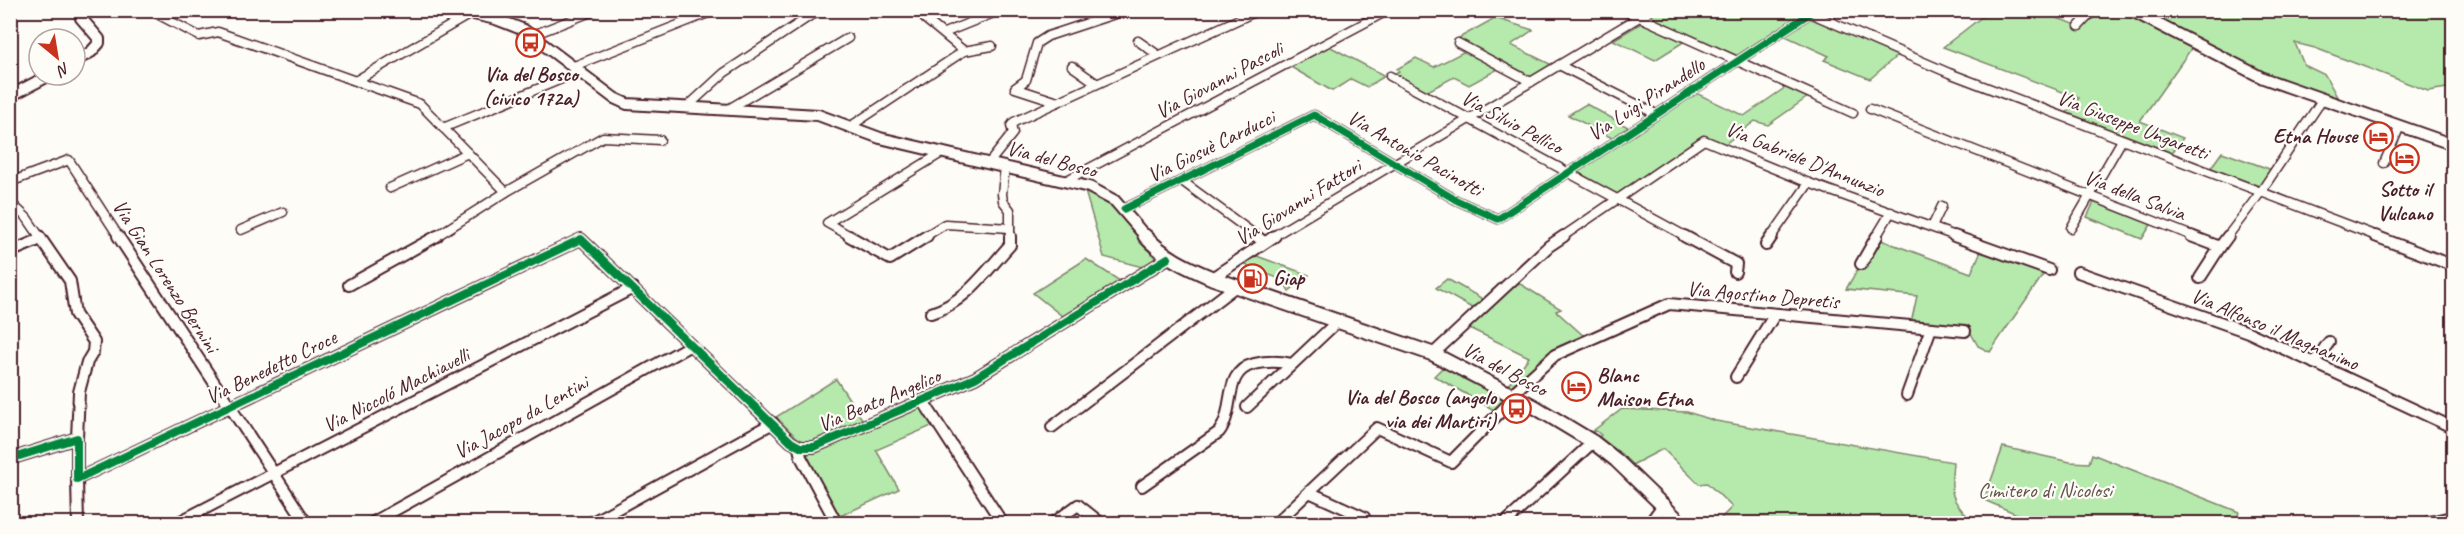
<svg xmlns="http://www.w3.org/2000/svg" width="2464" height="534" viewBox="0 0 2464 534" font-family="Caveat,sans-serif">
	<rect width="100%" height="100%" fill="#fdfcf7"/>
	<filter id="ink" filterUnits="userSpaceOnUse"><feTurbulence type="fractalNoise" baseFrequency=".0167" numOctaves="2"/><feDisplacementMap in="SourceGraphic" scale="12" xChannelSelector="R" yChannelSelector="G"/><feConvolveMatrix kernelMatrix="1 2 1 2 8 2 1 2 1" color-interpolation-filters="sRGB"/></filter>
	<g filter="url(#ink)">
		<!-- green -->
		<g fill="#b5eaac" stroke="#80846c" stroke-width="1.5">
			<path d="M1657 10H1726L1731 13 1735 10H1797L1803 15 1734 58 1646 17Z"/>
			<path d="M1971 11H2036L2083 27 2098 11H2126L2193 46 2140 121 2183 138 2171 154 2065 115 2079 98 1943 47 1983 16Z"/>
			<path d="M2134 11H2453V87L2428 91 2315 48 2295 43 2304 65 2325 75 2341 104 2296 89Z"/>
			<path d="M1812 16 1899 54 1870 79 1824 60 1829 56 1783 35Z"/>
			<path d="M1495 18 1533 30 1511 45 1552 65 1530 78 1457 39Z"/>
			<path d="M1643 22 1685 41 1655 60 1613 40Z"/>
			<path d="M1329 46 1385 76 1367 87 1351 79 1332 91 1289 66Z"/>
			<path d="M1467 50 1500 68 1469 85 1454 77 1426 92 1392 75 1399 71 1397 69 1416 58 1434 67Z"/>
			<path d="M1786 87 1808 97 1768 125 1755 121 1725 144 1709 138H1702L1616 196 1575 173 1696 93 1744 116Z"/>
			<path d="M1586 104 1628 127 1612 138 1568 115Z"/>
			<path d="M2222 152 2272 170 2260 188 2210 169Z"/>
			<path d="M1085 191 1112 206 1157 260 1146 268 1104 257Z"/>
			<path d="M2096 201 2152 223 2142 239 2087 217 2094 202Z"/>
			<path d="M1881 240 1971 273 1982 249 2045 272 1990 352 1978 346 1968 328 1911 323 1917 296 1846 289 1859 267 1863 268Z"/>
			<path d="M1254 255 1309 275 1289 291 1283 280 1248 267 1247 264 1240 265Z"/>
			<path d="M1086 259 1123 283 1066 319 1033 293Z"/>
			<path d="M1447 279 1483 299 1472 308 1436 288Z"/>
			<path d="M1517 282 1561 309 1556 311 1585 337 1552 352 1511 386 1508 385 1529 357 1469 328Z"/>
			<path d="M1442 368H1451L1502 395V402L1494 410 1434 376Z"/>
			<path d="M836 379 864 422C848 429 818 450 801 440 792 435 784 424 776 417Z"/>
			<path d="M918 407H922L934 425 876 450 899 489 838 517 807 458 808 454Z"/>
			<path d="M1622 409 1687 412 1716 421 1953 462C1951 491 1948 499 1971 519V523H1722L1718 521 1732 507 1707 483 1699 484 1663 449 1630 466 1598 438 1601 435 1596 431 1590 433Z"/>
			<path d="M2003 447 2070 462 2089 463 2092 454 2239 512 2236 523H2038L1984 500Z"/>
		</g>
		<g fill="none" stroke-linecap="round" stroke-linejoin="round">
			<defs>
				<g id="street-far1">
					<path d="M163 10 159 15 199 36 218 32 420 104 506 192 603 137 660 140"/>
					<path d="M1624 10 1853 113"/>
					<path d="M1803 10 1949 73 2379 237"/>
					<path d="M2079 26 2094 10"/>
					<path d="M944 33 1001 10"/>
					<path d="M533 35 596 10"/>
					<path d="M1138 41 1158 55"/>
					<path d="M1458 43 1531 82"/>
					<path d="M964 51 992 46"/>
					<path d="M1559 65 1656 114"/>
					<path d="M574 66 716 10"/>
					<path d="M1072 66 1096 83"/>
					<path d="M1390 76 1687 237"/>
					<path d="M357 80 472 13"/>
					<path d="M1058 102 1015 88 1026 80 1037 43 1048 36 1127 10"/>
					<path d="M686 108 724 73 810 16 824 10"/>
					<path d="M1870 109 2195 237"/>
					<path d="M727 110 848 38"/>
					<path d="M851 126 964 51 925 19 940 10"/>
					<path d="M443 128 581 71"/>
					<path d="M989 163 1013 133 1011 126 1014 122 1259 10"/>
					<path d="M2384 163 2400 126"/>
					<path d="M1005 167 1002 194 1003 201 1010 210V237"/>
					<path d="M1065 181 1389 10"/>
					<path d="M1182 181 1258 237"/>
					<path d="M10 182 69 160 119 237"/>
					<path d="M390 188 468 153"/>
					<path d="M10 202 27 218 40 237"/>
					<path d="M1124 209 1314 115 1456 200 1498 219 1815 10"/>
					<path d="M1932 227 1942 206"/>
					<path d="M2071 228 2122 140"/>
					<path d="M241 230 283 212"/>
					<path d="M435 237 506 192"/>
					<path d="M852 237 827 223 943 152"/>
					<path d="M924 237 945 224 1010 228"/>
					<path d="M1272 237 1651 10"/>
					<path d="M1562 237 1704 140 1809 183 1958 237"/>
					<path d="M1771 237 1809 183"/>
					<path d="M1876 237 1891 212"/>
					<path d="M2227 237 2260 193 2322 100"/>
				</g>
				<g id="street">
					<path d="M39 236 70 281 75 314 94 342 93 352 87 362 79 392 77 438"/>
					<path d="M118 236 307 524"/>
					<path d="M849 236 890 259 927 236"/>
					<path d="M1256 236 1264 242"/>
					<path d="M1684 236 1736 264 1735 272"/>
					<path d="M1954 236 2049 270"/>
					<path d="M2191 236 2220 247 2228 236"/>
					<path d="M2375 236 2454 266"/>
					<path d="M1766 245 1772 236"/>
					<path d="M10 252 41 239"/>
					<path d="M1861 264 1877 236"/>
					<path d="M2078 272 2248 332 2454 428"/>
					<path d="M1212 278 1275 236"/>
					<path d="M2200 278 2220 247"/>
					<path d="M349 285 437 236"/>
					<path d="M931 313C964 304 988 269 1010 245V236"/>
					<path d="M1433 354 1549 246 1564 236"/>
					<path d="M2314 363 2329 342"/>
					<path d="M1736 377 1775 314"/>
					<path d="M1512 394 1555 355 1669 304 1965 331"/>
					<path d="M1907 395 1931 328"/>
					<path d="M923 401 1003 524"/>
					<path d="M1247 407 1339 320"/>
					<path d="M1052 427 1236 286"/>
					<path d="M799 448 801 457 837 524"/>
					<path d="M10 459 77 438V479L581 239 791 442 800 447H814L975 378 1168 258"/>
					<path d="M77 479 78 524"/>
					<path d="M1142 486 1219 432C1236 410 1222 372 1254 364 1267 361 1279 361 1292 364"/>
					<path d="M1309 492 1364 517 1361 524"/>
					<path d="M175 524 633 288"/>
					<path d="M370 524 691 345"/>
					<path d="M589 524 773 423"/>
					<path d="M1052 524 1078 505 1102 524"/>
					<path d="M1275 524 1377 428 1451 462 1516 396"/>
					<path d="M1504 524 1593 442"/>
					<path d="M1649 524 1664 504"/>
				</g>
				<g id="secondary-far1">
					<path d="M455 10 496 19 524 30 614 98 627 104 818 115 880 138 1089 187 1115 201 1146 237"/>
					<path d="M2130 10 2263 78 2454 145"/>
					<path d="M75 61 91 52 99 43V39L81 18 79 10"/>
					<path d="M10 96 50 75"/>
				</g>
				<g id="secondary">
					<path d="M1145 236C1164 257 1186 267 1212 278L1433 354 1535 407 1593 442 1616 460 1682 524"/>
					<path d="M2428 524 2454 518"/>
				</g>
			</defs>
			<!-- street-far1 casing -->
			<use href="#street-far1" stroke="#4a1f2b" stroke-width="11"/>
			<!-- street casing -->
			<use href="#street" stroke="#4a1f2b" stroke-width="14"/>
			<!-- secondary-far1 casing -->
			<use href="#secondary-far1" stroke="#4a1f2b" stroke-width="14"/>
			<!-- secondary casing -->
			<use href="#secondary" stroke="#4a1f2b" stroke-width="17"/>
			<!-- street-far1 -->
			<use href="#street-far1" stroke="#fdfcf7" stroke-width="8"/>
			<!-- street -->
			<use href="#street" stroke="#fdfcf7" stroke-width="10"/>
			<!-- secondary-far1 -->
			<use href="#secondary-far1" stroke="#fdfcf7" stroke-width="10"/>
			<!-- secondary -->
			<use href="#secondary" stroke="#fdfcf7" stroke-width="13"/>
			<defs>
				<path id="cycleway-far1" d="M1124 209 1314 115 1456 200 1498 219 1815 10"/>
				<path id="cycleway" d="M10 459 77 438V479L581 239 791 442 800 447H814L975 378 1168 258"/>
			</defs>
			<!-- cycleway-far1 casing -->
			<use href="#cycleway-far1" stroke="#fdfcf7" stroke-width="10"/>
			<!-- cycleway casing -->
			<use href="#cycleway" stroke="#fdfcf7" stroke-width="12"/>
			<!-- cycleway-far1 -->
			<use href="#cycleway-far1" stroke="#00873e" stroke-width="7"/>
			<!-- cycleway -->
			<use href="#cycleway" stroke="#00873e" stroke-width="8"/>
		</g>
	</g>
	<!-- icons -->
	<defs>
		<symbol id="bus-ring" viewBox="-11 -11 22 22"><circle r="9.5" fill="#fdfcf7" stroke="#c8321e" stroke-width="1.5"/><path d="M-5-6H5V4H4V6H2V4H-2V6H-4V4H-5ZM-3.5-4V0h7V-4ZM-3.5 1.2v1.5H-2V1.2ZM2 1.2v1.5H3.5V1.2Z" fill="#c8321e"/></symbol>
		<symbol id="hotel-ring" viewBox="-11 -11 22 22"><circle r="9.5" fill="#fdfcf7" stroke="#c8321e" stroke-width="1.5"/><path d="M-6-4.5h1.5V1H6V5H4.5V3h-9V5H-6ZM-4 0a1.8 1.8 0 1 1 3.6 0ZM.5 0V-2.5h3Q6-2.5 6 0Z" fill="#c8321e"/></symbol>
		<symbol id="fuel-ring" viewBox="-11 -11 22 22"><circle r="9.5" fill="#fdfcf7" stroke="#c8321e" stroke-width="1.5"/><path d="M-5.5-6h7V0h2V4h1.3V-2.5L3-4.5l.8-.8L6-3V5H2.5V1h-1V6h-7ZM-4.2-4.7v3.2H.2V-4.7Z" fill="#c8321e"/></symbol>
	</defs>
	<g fill-rule="evenodd">
		<use href="#bus-ring" x="514" y="26" width="33" height="33"/>
		<use href="#hotel-ring" x="2362" y="120" width="33" height="33"/>
		<use href="#hotel-ring" x="2388" y="142" width="33" height="33"/>
		<use href="#fuel-ring" x="1236" y="262" width="33" height="33"/>
		<use href="#hotel-ring" x="1560" y="370" width="33" height="33"/>
		<use href="#bus-ring" x="1500" y="392" width="33" height="33"/>
	</g>
	<g text-anchor="middle" dominant-baseline="central" stroke-width="4.5" stroke-linejoin="round" paint-order="stroke">
		<!-- poi labels -->
		<g font-size="21" font-weight="bold" fill="#4a1f2b" stroke="#fdfcf7">
			<text x="531" y="74">Via del Bosco<tspan x="531" dy="24">(civico 172a)</tspan></text>
			<text x="2357" y="136" text-anchor="end">Etna House</text>
			<text x="2405" y="189">Sotto il<tspan x="2405" dy="24">Vulcano</tspan></text>
			<text x="1273" y="278" text-anchor="start">Giap</text>
			<text x="1597" y="375" text-anchor="start">Blanc<tspan x="1597" dy="24">Maison Etna</tspan></text>
			<text x="1496" y="397" text-anchor="end">Via del Bosco (angolo<tspan x="1496" dy="24">via dei Martiri)</tspan></text>
		</g>
		<!-- street labels -->
		<g font-size="21" fill="#4a1f2b" stroke="#fdfcf7">
			<text transform="translate(1219 80) rotate(-28)">Via Giovanni Pascoli</text>
			<text transform="translate(1646 99) rotate(-33)">Via Luigi Pirandello</text>
			<text transform="translate(1512 122) rotate(28)">Via Silvio Pellico</text>
			<text transform="translate(2133 125) rotate(21)">Via Giuseppe Ungaretti</text>
			<text transform="translate(1211 146) rotate(-26)">Via Giosuè Carducci</text>
			<text transform="translate(1415 153) rotate(30)">Via Antonio Pacinotti</text>
			<text transform="translate(1052 159) rotate(15)">Via del Bosco</text>
			<text transform="translate(1805 159) rotate(22)">Via Gabriele D'Annunzio</text>
			<text transform="translate(2135 195) rotate(21)">Via della Salvia</text>
			<text transform="translate(1298 202) rotate(-32)">Via Giovanni Fattori</text>
			<text transform="translate(166 276) rotate(57)">Via Gian Lorenzo Bernini</text>
			<text transform="translate(1763 295) rotate(5)">Via Agostino Depretis</text>
			<text transform="translate(2275 329) rotate(23)">Via Alfonso il Magnanimo</text>
			<text transform="translate(271 367) rotate(-26)">Via Benedetto Croce</text>
			<text transform="translate(1505 369) rotate(28)">Via del Bosco</text>
			<text transform="translate(396 390) rotate(-27)">Via Niccoló Machiavelli</text>
			<text transform="translate(879 400) rotate(-23)">Via Beato Angelico</text>
			<text transform="translate(521 417) rotate(-29)">Via Jacopo da Lentini</text>
		</g>
		<!-- park labels -->
		<g font-size="21" fill="#65524b" stroke="#fdfcf7">
			<text x="2045" y="490">Cimitero di Nicolosi</text>
		</g>
	</g>
	<!-- margin -->
	<rect width="2464" height="534" fill="none" stroke="#fdfcf7" stroke-width="36"/>
	<rect x="18" y="18" width="2428" height="498" fill="none" stroke="#4a1f2b" stroke-width="2" filter="url(#ink)"/>
	<!-- north arrow -->
	<g transform="translate(57 57) rotate(150)"><circle r="28" fill="#fdfcf7" stroke="#b5a4a5" stroke-width="1.5"/>
	<path d="M0-4.5L10 22L0 15L-10 22Z" fill="#c8321e"/>
	<text y="-9" font-size="16" font-weight="bold" text-anchor="middle" fill="#4a1f2b">N</text>
	</g>
</svg>
